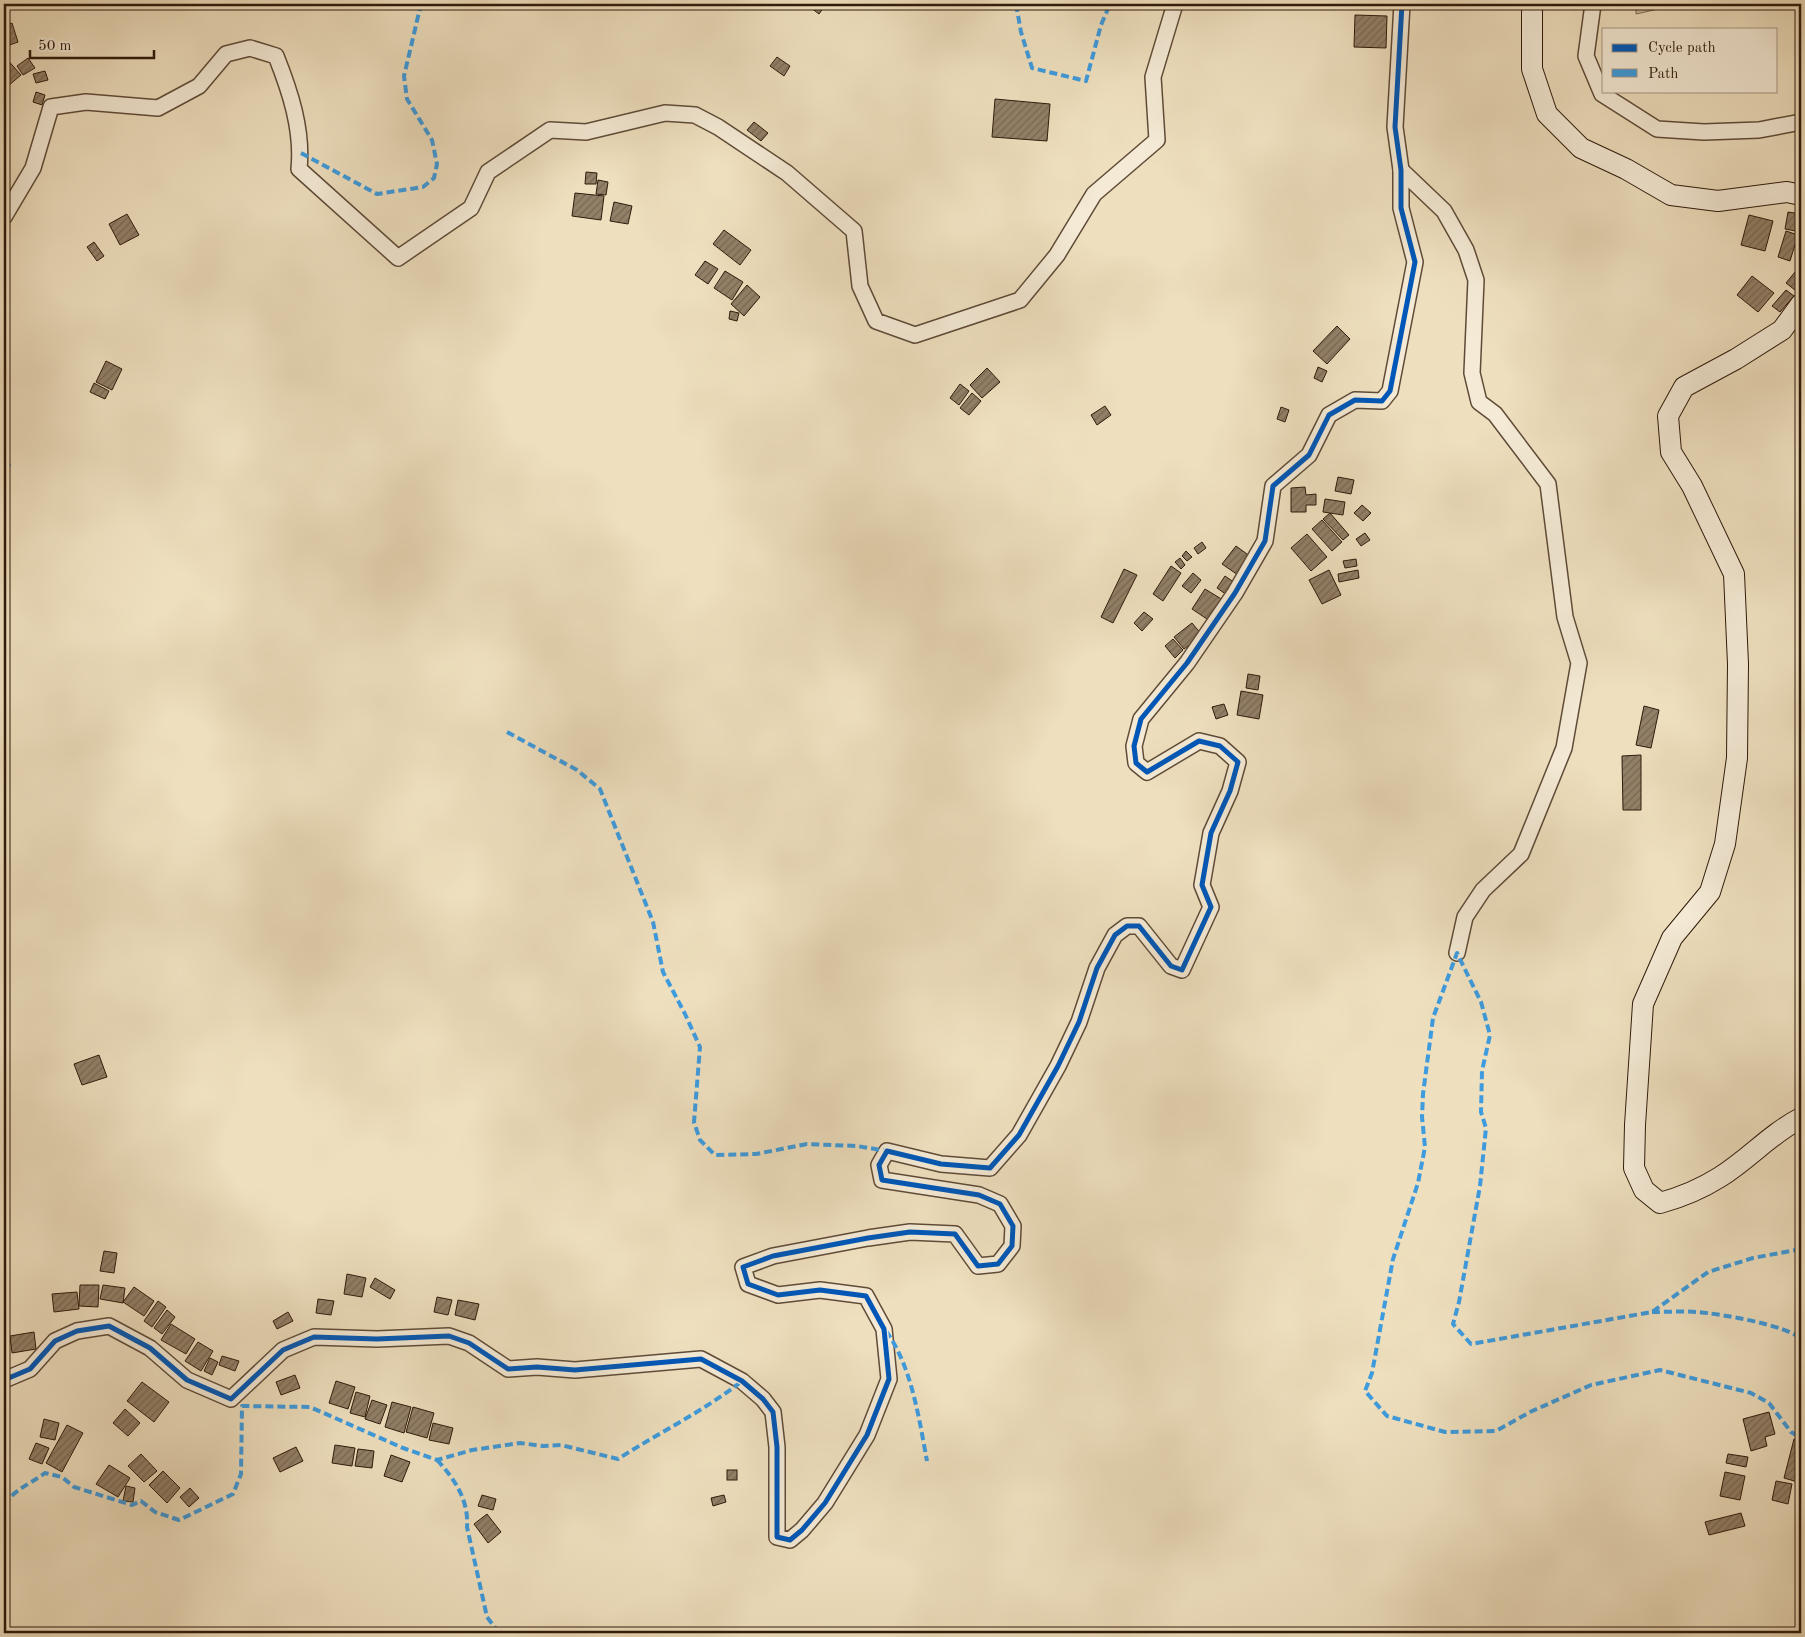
<svg xmlns="http://www.w3.org/2000/svg" width="1805" height="1637" viewBox="0 0 1805 1637" font-family="'Old Standard TT',serif">
	<defs>
		<pattern id="forest-crowns" width="20" height="18" patternUnits="userSpaceOnUse" patternTransform="scale(1.25)"><rect width="20" height="18" fill="#cebea0"/><path d="M2 6a3 3 0 1 1 6 0M12 15a3 3 0 1 1 6 0" fill="none" stroke="#b1a388"/></pattern>
		<pattern id="building-hatch" width="6" height="6" patternUnits="userSpaceOnUse" patternTransform="scale(1.25)"><rect width="6" height="6" fill="#928068"/><path d="M-1 1l2-2M0 6l6-6M5 7l2-2" fill="none" stroke="#786854"/></pattern>
	</defs>
	<rect width="100%" height="100%" fill="#eedfbe"/>
	<filter id="stains"><feTurbulence type="fractalNoise" baseFrequency=".004" numOctaves="4"/><feColorMatrix values="0 0 0 0 .2 0 0 0 0 .09 0 0 0 0 .02 0 0 0 .5 -.17"/></filter>
	<radialGradient id="worn" r=".72"><stop offset=".6" stop-color="#630" stop-opacity="0"/><stop offset="1" stop-color="#630" stop-opacity=".3"/></radialGradient>
	<!-- forest -->
	<path fill="url(#forest-crowns)" stroke="#7e6c56" d="M1636 4H1681L1636 14Z"/>
	<!-- building -->
	<g fill="url(#building-hatch)" stroke="#2f1a0b">
		<path d="M806 4H826L819 14Z"/>
		<path d="M1355 15 1387 16 1386 48 1354 47Z"/>
		<path d="M12 23 18 42 4 47V26Z"/>
		<path d="M5 57 21 75 8 86 4 81Z"/>
		<path d="M777 57 790 66 784 76 770 66Z"/>
		<path d="M28 58 35 68 23 75 17 66Z"/>
		<path d="M45 71 48 80 36 83 33 74Z"/>
		<path d="M36 92 45 95 42 105 33 102Z"/>
		<path d="M995 99 1050 104 1047 141 992 137Z"/>
		<path d="M754 122 768 133 761 141 747 130Z"/>
		<path d="M586 172 597 173 596 184H585Z"/>
		<path d="M598 180 608 182 606 195 596 194Z"/>
		<path d="M575 193 604 196 601 220 572 216Z"/>
		<path d="M614 202 632 206 628 224 610 221Z"/>
		<path d="M1788 212 1801 214V232L1785 229Z"/>
		<path d="M127 214 139 235 120 245 109 224Z"/>
		<path d="M1749 215 1773 221 1765 251 1741 245Z"/>
		<path d="M724 230 751 250 740 265 713 244Z"/>
		<path d="M1786 231 1798 235 1790 261 1778 257Z"/>
		<path d="M94 242 104 256 97 261 87 247Z"/>
		<path d="M705 261 718 269 708 284 695 275Z"/>
		<path d="M1800 266 1801 282 1795 290 1786 283Z"/>
		<path d="M725 271 743 282 732 300 714 288Z"/>
		<path d="M1752 276 1774 293 1758 312 1737 295Z"/>
		<path d="M747 285 760 297 744 316 731 304Z"/>
		<path d="M1786 290 1794 296 1780 312 1772 306Z"/>
		<path d="M730 311 739 313 737 321 729 319Z"/>
		<path d="M1337 326 1350 339 1327 364 1313 351Z"/>
		<path d="M106 361 122 369 112 390 96 382Z"/>
		<path d="M1318 367 1327 371 1322 382 1314 378Z"/>
		<path d="M987 368 1000 382 982 398 970 385Z"/>
		<path d="M94 383 109 391 105 399 90 392Z"/>
		<path d="M960 384 969 391 959 405 950 398Z"/>
		<path d="M972 393 981 401 969 415 960 408Z"/>
		<path d="M1105 406 1111 415 1097 425 1091 415Z"/>
		<path d="M1281 407 1289 410 1285 422 1277 419Z"/>
		<path d="M1338 477 1354 480 1351 494 1335 491Z"/>
		<path d="M1305 487 1306 495 1316 494V505H1306V512H1291V488Z"/>
		<path d="M1325 499 1345 502 1343 515 1323 512Z"/>
		<path d="M1362 505 1371 513 1363 521 1354 513Z"/>
		<path d="M1330 513 1349 535 1343 540 1323 519Z"/>
		<path d="M1322 520 1342 542 1332 551 1312 529Z"/>
		<path d="M1365 533 1370 540 1361 546 1356 539Z"/>
		<path d="M1307 534 1327 557 1311 571 1291 548Z"/>
		<path d="M1202 542 1206 548 1198 554 1194 548Z"/>
		<path d="M1236 546 1251 557 1238 575 1222 564Z"/>
		<path d="M1186 551 1192 557 1187 561 1182 556Z"/>
		<path d="M1180 558 1185 565 1181 569 1175 562Z"/>
		<path d="M1356 559 1357 566 1345 568 1343 561Z"/>
		<path d="M1171 566 1181 573 1163 601 1153 594Z"/>
		<path d="M1124 569 1137 575 1113 623 1101 617Z"/>
		<path d="M1329 570 1341 595 1322 604 1309 580Z"/>
		<path d="M1358 570 1359 578 1339 582 1338 574Z"/>
		<path d="M1193 573 1201 580 1191 593 1182 586Z"/>
		<path d="M1225 576 1235 583 1227 595 1217 588Z"/>
		<path d="M1205 589 1223 600 1210 621 1192 609Z"/>
		<path d="M1144 612 1153 619 1142 631 1134 623Z"/>
		<path d="M1192 623 1202 635 1184 649 1174 637Z"/>
		<path d="M1173 639 1183 650 1175 658 1165 646Z"/>
		<path d="M1248 674 1260 676 1258 690 1246 688Z"/>
		<path d="M1241 691 1263 695 1259 719 1237 715Z"/>
		<path d="M1224 704 1228 715 1216 719 1212 707Z"/>
		<path d="M1644 706 1659 710 1651 748 1636 745Z"/>
		<path d="M1641 755V810H1623L1622 756Z"/>
		<path d="M99 1055 107 1077 82 1085 74 1064Z"/>
		<path d="M104 1251 117 1253 114 1273 100 1271Z"/>
		<path d="M347 1274 366 1278 362 1297 344 1294Z"/>
		<path d="M375 1278 395 1290 390 1299 370 1287Z"/>
		<path d="M80 1285H99L98 1307 79 1306Z"/>
		<path d="M103 1285 125 1288 123 1303 100 1299Z"/>
		<path d="M134 1287 154 1301 144 1316 123 1302Z"/>
		<path d="M77 1292 79 1309 54 1312 52 1294Z"/>
		<path d="M437 1297 452 1300 448 1315 434 1312Z"/>
		<path d="M318 1299 334 1301 331 1315 316 1313Z"/>
		<path d="M458 1300 479 1304 475 1320 455 1315Z"/>
		<path d="M158 1301 166 1307 152 1327 144 1321Z"/>
		<path d="M167 1310 175 1317 162 1334 154 1328Z"/>
		<path d="M288 1312 293 1321 277 1329 273 1321Z"/>
		<path d="M171 1324 195 1339 186 1354 161 1340Z"/>
		<path d="M34 1332 36 1349 12 1353 10 1336Z"/>
		<path d="M198 1342 213 1351 201 1371 185 1361Z"/>
		<path d="M222 1356 239 1361 235 1371 219 1365Z"/>
		<path d="M210 1358 218 1362 212 1375 204 1371Z"/>
		<path d="M295 1375 300 1388 281 1395 276 1382Z"/>
		<path d="M336 1381 355 1387 348 1409 329 1403Z"/>
		<path d="M142 1382 169 1402 154 1422 127 1401Z"/>
		<path d="M356 1392 370 1396 365 1417 350 1413Z"/>
		<path d="M372 1400 387 1405 380 1424 365 1419Z"/>
		<path d="M392 1402 411 1407 404 1433 385 1427Z"/>
		<path d="M413 1407 434 1413 427 1438 406 1432Z"/>
		<path d="M125 1409 140 1423 128 1436 113 1423Z"/>
		<path d="M1769 1412 1775 1434 1765 1437 1767 1446 1751 1451 1743 1419Z"/>
		<path d="M44 1419 59 1423 55 1440 40 1437Z"/>
		<path d="M433 1423 453 1428 449 1444 429 1440Z"/>
		<path d="M67 1425 83 1433 62 1472 46 1463Z"/>
		<path d="M1794 1439 1801 1441V1483L1784 1478Z"/>
		<path d="M36 1443 49 1448 42 1464 29 1459Z"/>
		<path d="M335 1445 355 1448 352 1466 332 1463Z"/>
		<path d="M296 1447 303 1461 280 1472 273 1458Z"/>
		<path d="M358 1449 374 1451 372 1468 355 1466Z"/>
		<path d="M141 1454 157 1471 144 1482 128 1466Z"/>
		<path d="M1728 1454 1748 1457 1746 1467 1726 1463Z"/>
		<path d="M391 1455 410 1462 402 1482 384 1476Z"/>
		<path d="M109 1465 130 1478 118 1497 96 1484Z"/>
		<rect x="727" y="1470" width="10" height="10"/>
		<path d="M163 1471 180 1488 167 1503 149 1485Z"/>
		<path d="M1725 1472 1745 1476 1740 1500 1720 1496Z"/>
		<path d="M1776 1481 1792 1484 1788 1504 1772 1500Z"/>
		<path d="M126 1486 135 1488 133 1502 123 1501Z"/>
		<path d="M190 1488 199 1498 189 1507 180 1497Z"/>
		<path d="M482 1495 496 1499 493 1510 478 1506Z"/>
		<path d="M724 1495 726 1502 713 1506 711 1498Z"/>
		<path d="M1741 1513 1745 1526 1709 1535 1705 1522Z"/>
		<path d="M487 1514 501 1532 488 1543 474 1524Z"/>
	</g>
	<g fill="none" stroke-linecap="round" stroke-linejoin="round">
		<defs>
			<g id="minor">
				<path d="M1593 4 1586 56 1602 94 1657 129 1704 132 1759 130 1801 122"/>
				<path d="M1401 170 1444 211 1466 250 1476 280 1472 373 1479 402 1495 414 1548 484 1565 617 1579 663 1564 748 1521 854 1483 890 1465 917 1457 953"/>
				<path d="M4 217 33 168 51 107 86 102 158 108 199 86 226 54 250 48 276 56C290 91 303 130 299 169L398 258 471 208 488 172 550 130 586 132 665 113 695 115 718 127 787 173 854 231 860 286 876 321 915 335 1020 300 1057 255 1094 194 1157 140 1153 77 1175 4"/>
				<path d="M4 1380 30 1369 55 1341 77 1331 109 1326 150 1348 187 1380 231 1399 283 1350 314 1337 377 1339 449 1336 469 1343 508 1369 537 1367 575 1370 701 1359 742 1381 763 1399 773 1412 777 1447V1537L790 1540 802 1530 825 1503 867 1435 889 1379 884 1329 866 1296 820 1290 778 1295 748 1284 743 1267 773 1256 868 1238 910 1232 955 1234 978 1266 998 1264 1012 1246 1013 1226 1000 1204 979 1195 882 1180 879 1165 887 1151 941 1164 990 1168 1019 1135 1058 1066 1079 1022 1097 968 1115 935 1127 926H1139L1171 966 1182 970 1211 907 1202 885 1211 833 1230 791 1238 762 1220 746 1199 741 1147 772 1136 763 1134 746 1141 719 1187 663 1235 593 1265 541 1273 486 1309 455 1329 415 1355 400 1382 401 1390 391 1415 262 1401 208V170L1395 127 1402 4"/>
			</g>
			<g id="secondary">
				<path d="M1532 4V69L1547 114 1581 148 1626 169 1671 195 1718 201 1787 192 1801 195"/>
				<path d="M1801 304 1782 330 1736 359 1684 387 1668 416 1671 452 1692 486 1734 574 1738 664 1737 758 1725 844 1710 892 1672 938 1643 1004 1635 1125 1634 1168 1644 1190 1660 1203C1682 1197 1701 1189 1720 1177 1749 1159 1770 1134 1801 1118"/>
			</g>
		</defs>
		<!-- minor casing -->
		<use href="#minor" stroke="#5f4b38" stroke-width="18"/>
		<!-- secondary casing -->
		<use href="#secondary" stroke="#2f1a0b" stroke-width="22"/>
		<!-- minor -->
		<use href="#minor" stroke="#f4ead5" stroke-width="15"/>
		<!-- secondary -->
		<use href="#secondary" stroke="#f4ead5" stroke-width="20"/>
		<!-- quiet -->
		<g stroke="#3d9bde" stroke-width="4" stroke-dasharray="8 4" stroke-linecap="butt">
			<path d="M1016 4 1021 32 1032 68 1086 81 1101 25 1110 4"/>
			<path d="M301 153 377 194 423 187 434 178 437 164 432 140 407 99 404 76 421 4"/>
			<path d="M4 461 9 465 4 473"/>
			<path d="M507 732 577 770 600 789 653 922 663 972 685 1014 700 1047 694 1122 700 1140 715 1155 756 1154 807 1144 857 1146 887 1151"/>
			<path d="M1801 1249 1753 1258 1708 1272 1652 1312 1471 1344 1453 1324 1459 1302 1480 1186 1486 1128 1481 1112 1482 1071 1490 1035 1481 1002 1457 953 1433 1018 1423 1094 1422 1117 1425 1147 1418 1183 1393 1259 1372 1373 1365 1391 1387 1416 1445 1432 1496 1431 1530 1412 1591 1385 1660 1370 1751 1393 1769 1403 1791 1432 1801 1438"/>
			<path d="M1652 1312C1667 1312 1683 1311 1698 1312 1720 1314 1787 1325 1801 1339"/>
			<path d="M886 1331C912 1367 919 1419 927 1461"/>
			<path d="M437 1460C454 1478 469 1500 467 1527L487 1617 499 1633"/>
			<path d="M4 1505C16 1488 29 1485 45 1473L62 1477 74 1487 132 1505 141 1501 155 1512 179 1520 233 1494 241 1474 242 1406 310 1407 403 1448 437 1460 472 1450 520 1443 543 1446 561 1445 618 1459C660 1432 704 1411 742 1381"/>
			<path d="M4 1557V1626"/>
		</g>
		<defs>
			<path id="cycleway" d="M4 1380 30 1369 55 1341 77 1331 109 1326 150 1348 187 1380 231 1399 283 1350 314 1337 377 1339 449 1336 469 1343 508 1369 537 1367 575 1370 701 1359 742 1381 763 1399 773 1412 777 1447V1537L790 1540 802 1530 825 1503 867 1435 889 1379 884 1329 866 1296 820 1290 778 1295 748 1284 743 1267 773 1256 868 1238 910 1232 955 1234 978 1266 998 1264 1012 1246 1013 1226 1000 1204 979 1195 882 1180 879 1165 887 1151 941 1164 990 1168 1019 1135 1058 1066 1079 1022 1097 968 1115 935 1127 926H1139L1171 966 1182 970 1211 907 1202 885 1211 833 1230 791 1238 762 1220 746 1199 741 1147 772 1136 763 1134 746 1141 719 1187 663 1235 593 1265 541 1273 486 1309 455 1329 415 1355 400 1382 401 1390 391 1415 262 1401 208V170L1395 127 1402 4"/>
		</defs>
		<!-- cycleway casing -->
		<use href="#cycleway" stroke="#f4ead5" stroke-width="8"/>
		<!-- cycleway -->
		<use href="#cycleway" stroke="#0057b8" stroke-width="5"/>
	</g>
	<!-- margin -->
	<rect width="1805" height="1637" fill="none" stroke="#eedfbe" stroke-width="20"/>
	<rect x="5" y="5" width="1795" height="1627" fill="none" stroke="#2f1a0b" stroke-width="2.5"/>
	<rect x="10" y="10" width="1785" height="1617" fill="none" stroke="#2f1a0b"/>
	<!-- legend -->
	<rect x="1602" y="28" width="175" height="65" fill="#f4ead5" stroke="#a59784"/>
	<rect x="1612" y="44" width="25" height="8" fill="#0057b8" stroke="#a59784"/>
	<text x="1648" y="52" font-size="15" fill="#2f1a0b">Cycle path</text>
	<rect x="1612" y="69" width="25" height="8" fill="#3d9bde" stroke="#a59784"/>
	<text x="1648" y="78" font-size="15" fill="#2f1a0b">Path</text>
	<!-- scale -->
	<path d="M30 50v8h124v-8" fill="none" stroke="#2f1a0b" stroke-width="2.5"/>
	<text x="38" y="50" font-size="15" fill="#2f1a0b" stroke="#f4ead5" stroke-width="4" paint-order="stroke">50 m</text>
	<rect width="100%" height="100%" filter="url(#stains)"/>
	<rect width="100%" height="100%" fill="url(#worn)"/>
</svg>
